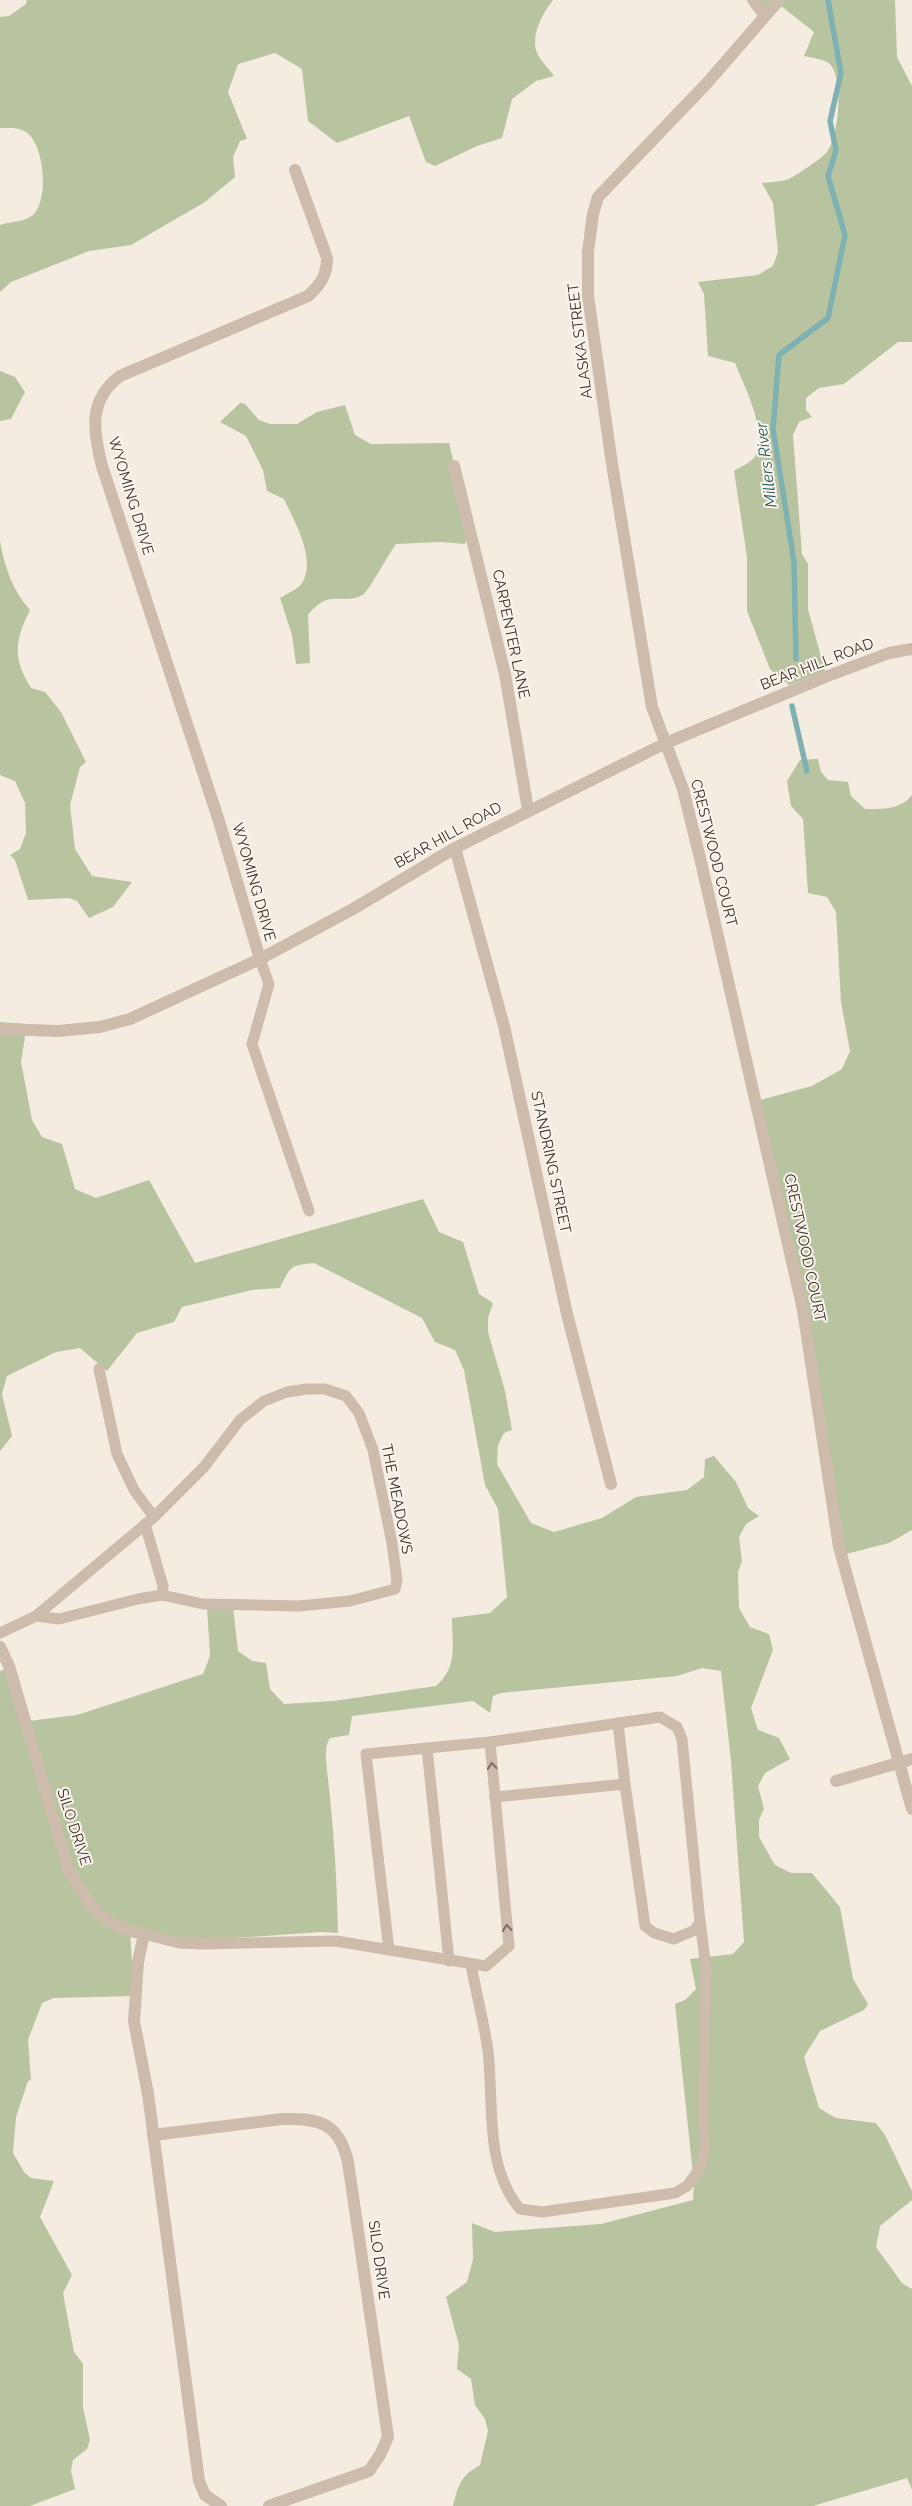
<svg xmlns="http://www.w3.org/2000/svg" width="912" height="2506" viewBox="0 0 912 2506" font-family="Raleway,sans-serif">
	<rect width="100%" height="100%" fill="#f4ebe1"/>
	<!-- green -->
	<g fill="#b8c4a0">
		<path d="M27 0H553C543 13 530 35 537 53 541 61 549 69 554 76L536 81 512 99 502 138 477 146 435 166 426 162 409 116 337 143 308 121 302 69 275 53 238 64 228 92 247 139 240 141 233 157 235 177 205 202 131 245 89 251 11 282 0 292V225C10 221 23 223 33 215 49 200 45 145 26 132 19 127 9 128 0 128V17L9 16 26 4Z"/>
		<path d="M757 0H895L897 57 912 86V342H898L844 384 819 388 806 398V410L812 417 799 422 793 435 802 554 808 564V609L825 671 789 685 770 669 747 611V557L734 471C740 467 748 464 753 459 772 440 743 383 735 363L708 356 704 294 698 282 758 275 773 266 778 252 773 203 762 183C770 182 781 182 789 179 797 175 821 159 827 152 839 136 844 79 830 64 824 59 812 58 804 56L814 32 776 2 766 8Z"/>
		<path d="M0 371 15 377 25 392 11 419 0 421Z"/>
		<path d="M240 403 245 404 259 420 270 424H297L317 412 345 405 355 435 371 444 449 443 470 529 465 544 441 542 396 544C390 552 369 590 364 594 344 607 330 587 308 615L310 663 296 664 292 635 280 598C286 594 299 589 302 583 317 559 294 521 284 499L267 491 263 470 246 436 220 422Z"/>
		<path d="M0 541C4 565 13 592 30 610 15 640 12 658 31 688L45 692 61 712 86 762 80 767 70 805 75 849 92 876 132 882 113 907 89 918 77 901 69 898 28 900 15 860 10 855 20 849 26 833 25 803 15 781 0 775Z"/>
		<path d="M818 759 821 772 828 780 848 782 851 796 865 809C883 809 900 810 912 795V1530L889 1543 846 1554 760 1100 812 1086 842 1069 850 1051 841 1002 836 912 827 897 808 893 803 819 791 806 787 781 800 760Z"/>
		<path d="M0 1022 27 1024 21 1062 32 1120 42 1137 62 1144 75 1189 96 1198 149 1180 195 1263 423 1199 439 1232 463 1242 479 1294 493 1303 488 1318V1332L505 1391 512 1430 504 1433 498 1445 497 1464 531 1523 554 1532 602 1518 636 1497 687 1490 704 1477 705 1459 714 1456 736 1482 748 1508 759 1516 746 1524 739 1537 742 1561 738 1572 739 1608 750 1627 769 1634 773 1650 751 1708 758 1730 779 1738 790 1759 765 1773 758 1786 764 1809 759 1820V1837L775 1865 791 1873H812L840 1907 853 1979 868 2004 864 2010 820 2031 804 2057 819 2108 836 2118 876 2123 885 2135 912 2191V2200L880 2226 876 2247 902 2283 912 2289V2490L907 2478 813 2506H453C459 2483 460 2477 480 2465L488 2431 485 2419 475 2405 471 2379 457 2369 459 2345 446 2297 467 2282 473 2259 472 2223 495 2232 601 2224 693 2200 694 2184 675 2004 685 2000 696 1989 690 1959 733 1954 744 1942 731 1761 721 1671 702 1668 677 1676 501 1693 493 1696 490 1713 473 1701 352 1716 349 1735 330 1738C323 1747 327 1768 328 1779 334 1831 337 1881 338 1933L321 1932 193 1941 130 1929 134 1996 54 1998 42 2003 28 2040 31 2080 28 2081 16 2117 13 2153 24 2172 31 2178 54 2181 40 2217 72 2275 63 2293 74 2352 83 2364V2407L90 2440 87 2449 73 2460 71 2471 75 2489 30 2506H0V1671L7 1669 29 1721 77 1715 203 1674 210 1656 207 1607H233L238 1651 252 1661 266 1663 270 1689 284 1704 334 1701 436 1686C458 1668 452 1644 452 1618L490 1613 507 1597 498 1509 485 1485 464 1370 455 1350 435 1342 422 1318 314 1263C291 1265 290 1266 280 1288L252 1290 182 1307 174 1322 137 1333 107 1371 80 1348 56 1352 7 1376 2 1394 12 1436 0 1451Z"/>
	</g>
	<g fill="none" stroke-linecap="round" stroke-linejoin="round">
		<!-- stream -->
		<g stroke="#7fb0b2" stroke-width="5.5">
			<path d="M796 659 794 562 773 429 779 355 828 318 845 235 828 176 836 150 830 121 841 73 828 0"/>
			<path d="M792 706 807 771"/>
		</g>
		<!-- service -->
		<g stroke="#cdbbac" stroke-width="11">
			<path d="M260 959 269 984 252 1044 309 1211"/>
			<path d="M99 1369 117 1454 134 1490 154 1517"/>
			<path d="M145 1524 163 1586 162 1595"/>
			<path d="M0 1633 36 1616 154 1517 204 1467 240 1420 264 1401 287 1392 307 1389H325L346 1396 359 1413 373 1450 392 1543 397 1580 395 1589 350 1601 299 1606 203 1604 162 1595 138 1599 59 1619 36 1616"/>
			<path d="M618 1723 625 1784"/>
			<path d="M427 1748 449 1961"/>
			<path d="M144 1934 179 1943 204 1944 336 1941 486 1966 509 1946 490 1742"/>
			<path d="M389 1950 366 1754 490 1742 660 1717 677 1727 682 1739 700 1922 695 1930 674 1939 654 1933 645 1926 625 1784 495 1797"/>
			<path d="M471 1964C476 1993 484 2022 488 2051 494 2102 484 2167 520 2209L542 2212 675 2193 687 2186 699 2170 705 2148 703 2117 706 1967 700 1922"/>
		</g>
		<!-- minor -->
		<g stroke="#cdbbac" stroke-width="12">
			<path d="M753 0 765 16"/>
			<path d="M779 0 708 82 598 197 593 214 588 252V296L612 464 652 707 683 789 701 862 803 1310 839 1547 912 1809"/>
			<path d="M454 466 505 674 528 810"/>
			<path d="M455 848 504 1026 567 1314 611 1484"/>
			<path d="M260 959 218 818 102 466C93 431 88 400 120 376L308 296C321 284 327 275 327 258L295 170"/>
			<path d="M0 1647 9 1666 68 1868C80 1889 94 1915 117 1926 125 1930 135 1932 144 1934L138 1962 134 2021 148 2094 199 2481 205 2495 221 2506"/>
			<path d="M836 1781 912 1759"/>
			<path d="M153 2135 282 2119C320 2118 339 2123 348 2162L388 2437 380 2455 369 2471 269 2506"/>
		</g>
		<!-- tertiary -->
		<path stroke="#cdbbac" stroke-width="12" d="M0 1029 58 1031 100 1027 130 1019 260 959 353 909 455 848 666 743 825 677 889 653 912 649"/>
	</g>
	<!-- one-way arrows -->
	<defs><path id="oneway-chevron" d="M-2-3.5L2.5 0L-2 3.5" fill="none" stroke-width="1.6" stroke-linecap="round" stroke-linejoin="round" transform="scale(1.25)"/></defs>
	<g stroke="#7d6f65">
		<use href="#oneway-chevron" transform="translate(492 1766) rotate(-95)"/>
		<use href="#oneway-chevron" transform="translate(507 1928) rotate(-95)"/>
	</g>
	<g text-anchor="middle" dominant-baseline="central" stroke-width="4" stroke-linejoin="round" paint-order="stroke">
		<!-- street labels -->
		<g font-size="15" fill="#3b302b" stroke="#fbf5ee">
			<text transform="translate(580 341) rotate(-97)">ALASKA STREET</text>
			<text transform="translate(131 496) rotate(73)">WYOMING DRIVE</text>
			<text transform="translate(511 634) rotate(78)">CARPENTER LANE</text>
			<text transform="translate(817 664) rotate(-21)">BEAR HILL ROAD</text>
			<text transform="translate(448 835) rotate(-29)">BEAR HILL ROAD</text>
			<text transform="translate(714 853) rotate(76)">CRESTWOOD COURT</text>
			<text transform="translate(254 882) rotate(74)">WYOMING DRIVE</text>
			<text transform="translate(551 1162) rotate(78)">STANDRING STREET</text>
			<text transform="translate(805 1248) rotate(78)">CRESTWOOD COURT</text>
			<text transform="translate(397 1499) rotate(79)">THE MEADOWS</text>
			<text transform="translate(74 1827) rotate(72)">SILO DRIVE</text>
			<text transform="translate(379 2260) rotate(82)">SILO DRIVE</text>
		</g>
		<!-- water labels -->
		<g font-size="16" font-style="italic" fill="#1f5a5e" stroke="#fbf5ee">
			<text transform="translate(766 465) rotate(-97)">Millers River</text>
		</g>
	</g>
</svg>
